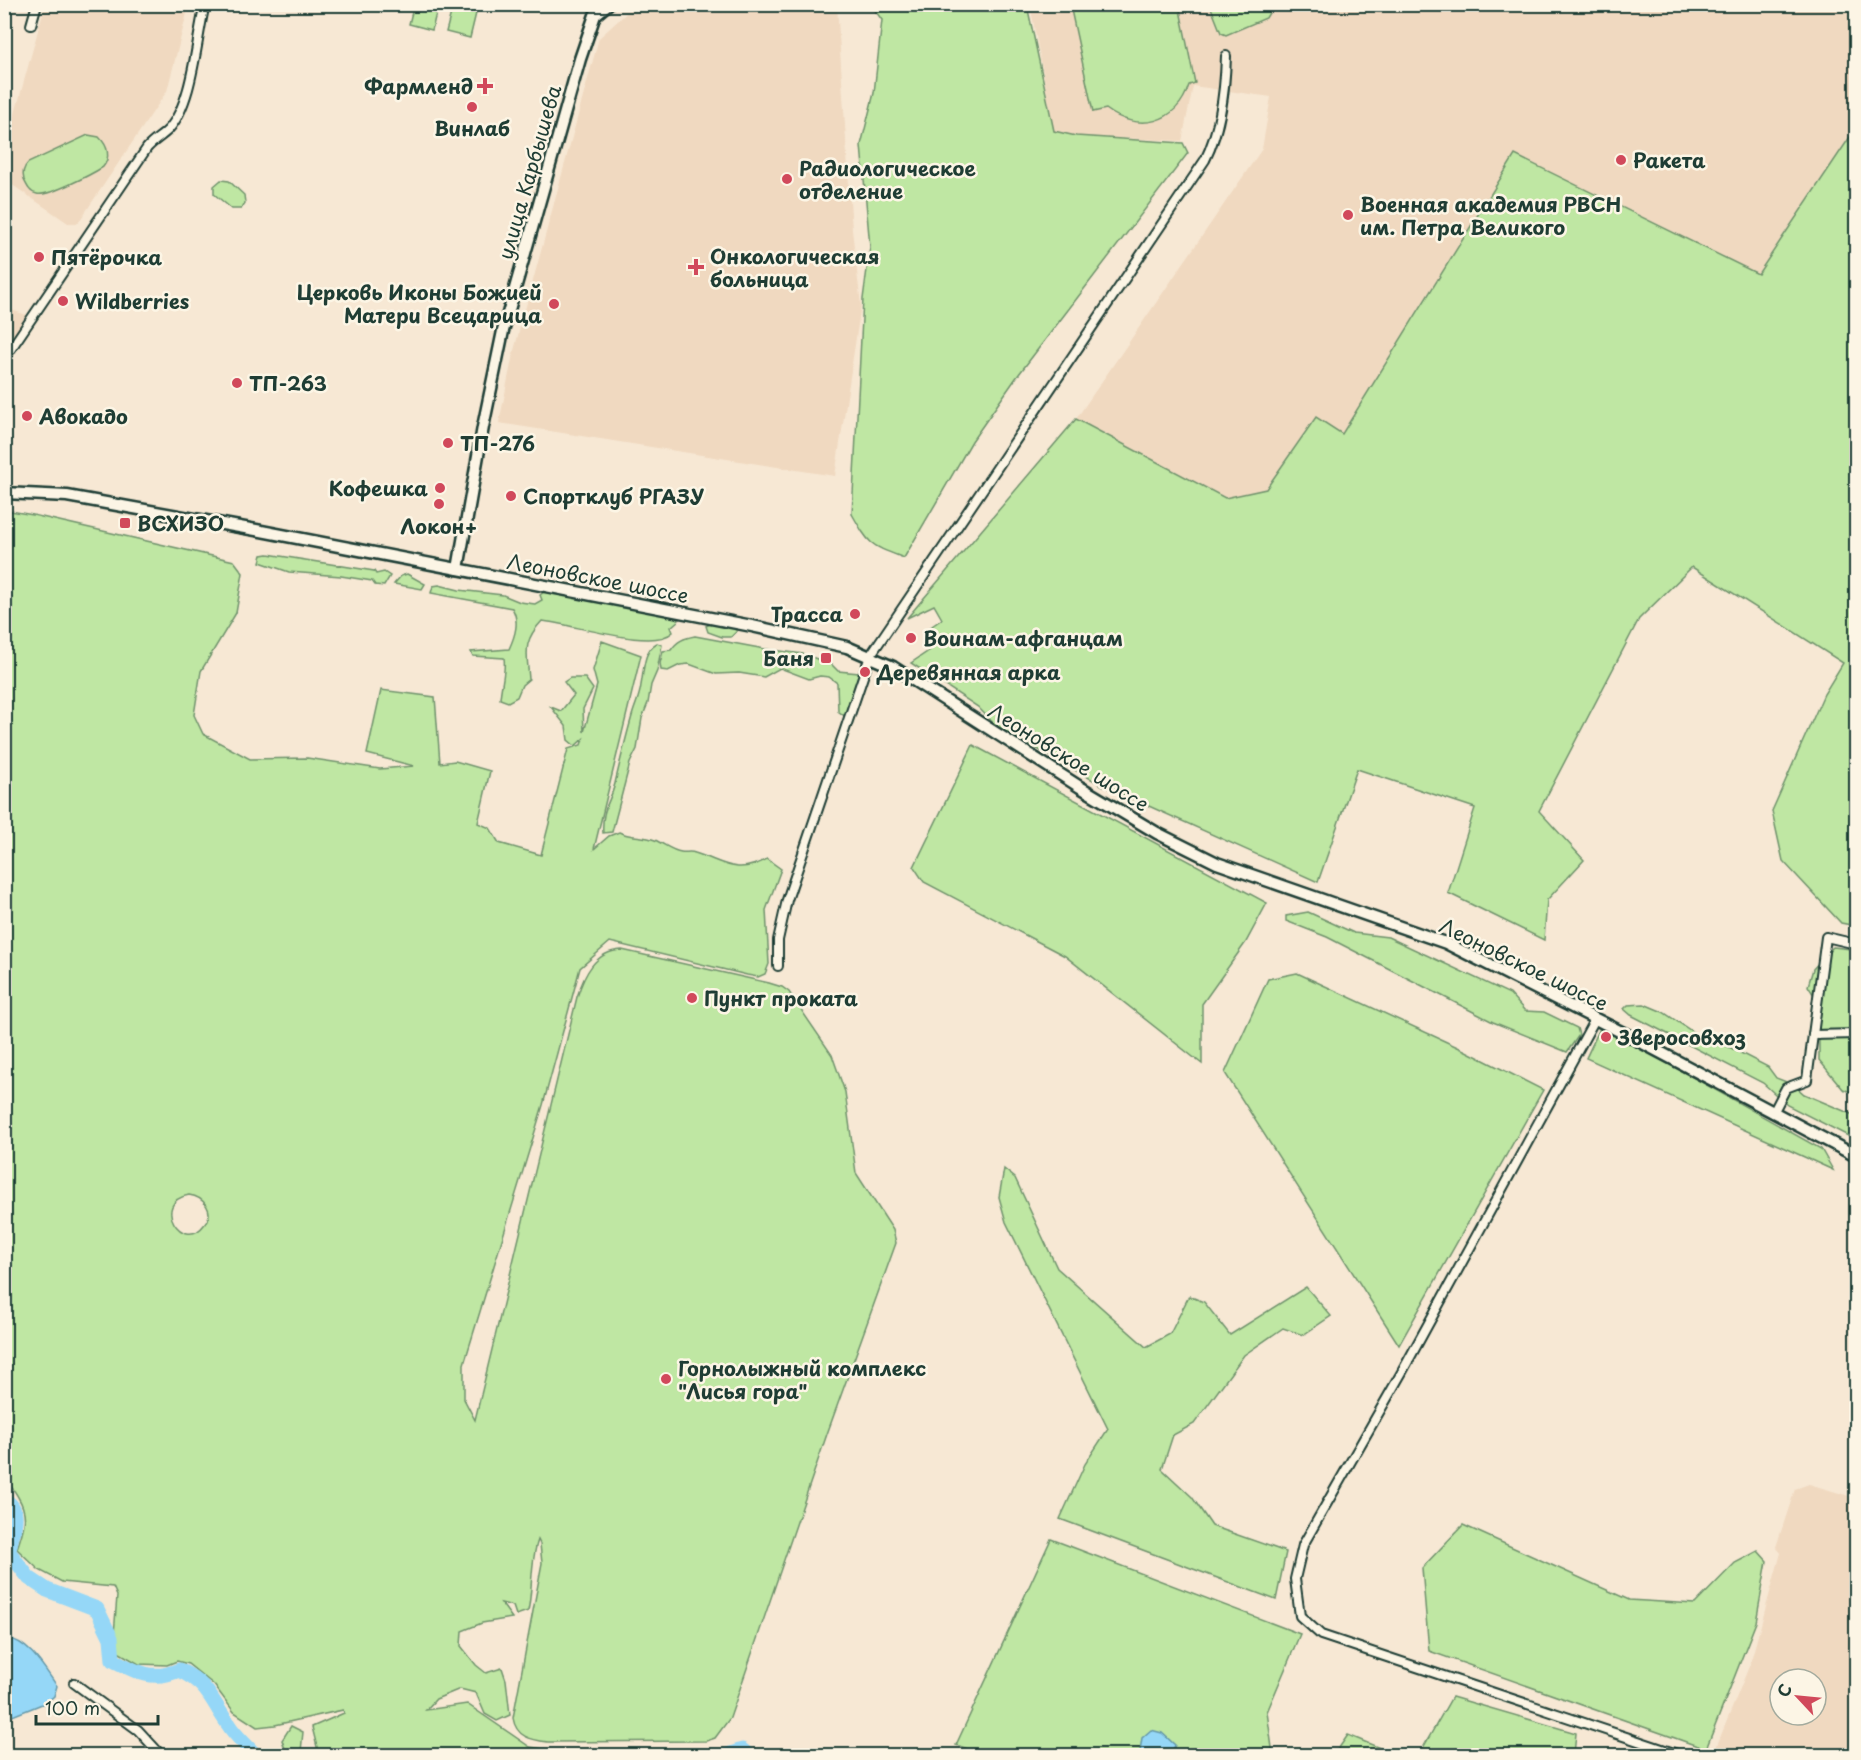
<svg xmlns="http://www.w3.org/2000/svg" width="1861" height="1760" viewBox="0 0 1861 1760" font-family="'Playpen Sans',sans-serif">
	<rect width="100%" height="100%" fill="#f7e8d4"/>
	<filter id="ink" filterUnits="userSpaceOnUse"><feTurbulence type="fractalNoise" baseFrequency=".0167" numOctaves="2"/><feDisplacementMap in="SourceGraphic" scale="12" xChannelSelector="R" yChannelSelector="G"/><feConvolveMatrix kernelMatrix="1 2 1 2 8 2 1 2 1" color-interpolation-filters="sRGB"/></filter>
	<g filter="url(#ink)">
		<!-- built -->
		<g fill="#f0d9c0" fill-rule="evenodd">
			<path d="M45 5H189L167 91 78 223H68L5 180V150Z"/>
			<path d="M691 5H837L852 230 861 305 835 476 499 423 513 354 599 38 631 9Z"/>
			<path d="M1030 5H1856V128L1758 274 1515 156 1342 434 1316 418 1266 489 1225 498 1076 419 1262 149 1271 97 1193 86 1182 141 1076 136 1054 131Z"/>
			<path d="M5 308 27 315 5 352Z"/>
			<path d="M1809 1484 1856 1498V1755H1713L1750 1664 1781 1553 1776 1547 1795 1489ZM1780 1679H1816V1715H1780Z"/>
		</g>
		<!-- green -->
		<g fill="#bfe7a3" stroke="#6f926c" stroke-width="1.5" fill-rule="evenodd">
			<path d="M414 4 438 5 432 30 409 24Z"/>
			<path d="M453 5H478L470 38 446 32Z"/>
			<path d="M871 5H1027L1054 131 1076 136 1183 143 1188 153 1016 378 972 441 904 558C870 545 870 546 852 514L863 299 870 247 861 145 874 93 882 20Z"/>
			<path d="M1070 5H1179L1195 83 1189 85C1177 124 1138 133 1106 109L1093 112Z"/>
			<path d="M1210 5H1267L1269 13 1266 18 1226 35 1221 33Z"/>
			<path d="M1856 128V926L1841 923 1783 861 1772 811 1824 694 1843 663 1692 567 1639 619 1539 811 1584 860 1547 900 1544 940 1448 893 1475 808 1357 769 1318 882 1102 785 996 726 978 707 911 663 930 650 931 638 929 628 942 619 934 605 907 618 1076 419 1225 498 1266 489 1316 417 1342 434 1515 155 1758 274Z"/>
			<path d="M88 135 99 137C108 146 111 157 103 167 92 174 48 197 37 194 30 193 27 186 24 180 22 173 23 168 28 163Z"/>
			<path d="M221 180 229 181 244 195 245 203 241 209H232L214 194V186Z"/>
			<path d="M5 510 33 515 234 561 243 573 236 613 201 671 194 715 203 734 250 759 307 758 380 769 414 766 367 754 381 690 435 697 440 763 455 761 490 771 478 823 490 828 499 843 541 855 568 749 581 745 583 739 575 746 568 740 566 726 551 707 561 711 574 695 564 682 570 678H585L593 689 583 709 584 732 597 685 593 670 602 641 641 655 594 849 609 836 619 832C631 838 643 835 655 840 664 844 672 851 681 852 686 853 690 851 695 853 724 862 736 876 767 859L781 869 766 910 769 964 765 974 758 977 747 975 610 942 580 968 543 1105 464 1364V1399L475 1420 577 997C584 975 595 951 622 950L769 983 782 987 789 992 832 1055 845 1092 856 1173 893 1230 896 1243 827 1434 730 1718 715 1738 706 1741 548 1742C531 1740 516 1737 513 1718L542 1563 540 1544 538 1540C530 1562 533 1588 528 1611L516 1615 513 1606 501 1603 512 1618 482 1623 462 1631 461 1646 476 1665 486 1673 502 1668 506 1680 510 1715 497 1721 485 1714 476 1693 460 1689 436 1699 426 1710 467 1704 530 1747 550 1750 562 1755H319L312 1727 344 1713 343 1710 275 1725 257 1727 234 1712 214 1685 188 1664 177 1661 167 1665 139 1664 118 1652 114 1635 117 1596 113 1587 62 1582 39 1570 17 1549C23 1529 30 1517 18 1497 14 1489 8 1484 4 1476ZM189 1195C204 1197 216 1212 204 1225 183 1253 150 1202 189 1195Z"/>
			<path d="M268 554 374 571 376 574 384 572 390 576 384 586 375 585 372 581 341 576 289 572 260 562 262 555Z"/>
			<path d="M407 574 425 584 422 589 394 584 401 576Z"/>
			<path d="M439 585 459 590 503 595 520 602 535 604 542 600 540 595 544 592 675 615 679 620 671 627 673 632C653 652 570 623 542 621 522 642 527 653 529 679L522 685 517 697 508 702 500 699C501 684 506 672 504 658L473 656 471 652 509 649C515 636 520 621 512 608L431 593 433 586Z"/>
			<path d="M714 622 732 627 737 631 731 637H722L708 632 706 626Z"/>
			<path d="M695 636 765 649 803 654 831 664 838 671 859 673 860 679 846 717 838 711 837 683 829 677 820 676 809 679 780 668 764 677 739 673 716 674 689 664 680 665 668 671 661 670 660 663 663 651 671 650C677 641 684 638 695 636Z"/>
			<path d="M657 643 662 645 657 671 651 685 648 703 642 718 637 749 630 763 612 832 603 833C601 807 612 801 616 779 621 758 626 737 632 716 635 705 640 696 641 685 644 671 643 650 657 643Z"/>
			<path d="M973 745 1267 903 1246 942 1202 1004V1064L1065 956 924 882 914 867Z"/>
			<path d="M1308 912 1354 933 1388 937 1510 994 1525 1011 1544 1012 1577 1028 1579 1035 1567 1052 1493 1022 1327 937 1286 921V916Z"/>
			<path d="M1833 947 1851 949 1856 975V1094L1843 1089 1819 1060V1003L1808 986 1813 969Z"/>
			<path d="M1297 973 1464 1050 1543 1090 1399 1345 1225 1073 1268 979Z"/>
			<path d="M1644 1004 1663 1012 1696 1034 1710 1041 1725 1045 1768 1067 1776 1078 1794 1085 1804 1094 1856 1116V1140L1787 1105 1763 1083 1631 1015 1624 1009 1628 1005Z"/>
			<path d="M1601 1026 1821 1149 1833 1170 1586 1058Z"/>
			<path d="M1004 1169 1015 1178 1057 1268 1146 1347 1170 1334 1189 1296 1204 1302 1230 1335 1306 1287 1331 1316 1303 1335 1283 1328 1244 1355 1194 1424 1173 1435 1162 1469 1192 1497 1212 1526 1286 1552 1276 1600 1060 1519 1085 1464 1108 1429 1006 1222 999 1197Z"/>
			<path d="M1463 1525 1629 1600 1695 1604 1735 1563 1758 1551 1767 1561 1756 1622 1706 1749 1429 1651 1422 1568Z"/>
			<path d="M1051 1539 1300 1634 1267 1712 1273 1755 989 1756 956 1745Z"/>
			<path d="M1452 1697 1576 1733 1574 1755H1419Z"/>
			<path d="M291 1726 303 1732 301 1751 286 1752 282 1740Z"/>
			<path d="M1348 1735 1387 1751 1408 1755H1334Z"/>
		</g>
		<!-- water -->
		<g fill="#95d7f7" stroke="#6699a9" stroke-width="1.5">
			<path d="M5 1637C30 1642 43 1666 57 1686L54 1696 47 1702 5 1719Z"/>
			<path d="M1151 1730 1162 1733 1175 1745 1172 1753C1161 1757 1149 1757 1140 1751L1142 1738Z"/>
		</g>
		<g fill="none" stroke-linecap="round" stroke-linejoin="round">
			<!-- river -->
			<g stroke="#95d7f7" stroke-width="15">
				<path d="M4 1500C25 1510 10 1535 9 1552L29 1578 47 1590 97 1609 111 1638 113 1660C136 1672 153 1682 179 1670 210 1685 210 1699 228 1724 235 1736 247 1745 256 1756"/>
				<path d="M725 1756 742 1750 749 1756"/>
			</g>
			<defs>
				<g id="street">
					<path d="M31 25 37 4"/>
					<path d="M4 359 147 148C153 141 162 136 168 130 193 103 196 40 205 4"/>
					<path d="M778 966V940L787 900 870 656 1205 160C1221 128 1225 91 1226 56"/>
					<path d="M1595 1019 1402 1372 1303 1545 1295 1579 1300 1616 1321 1635 1683 1756"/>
					<path d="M1813 1035 1856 1034"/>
					<path d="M1773 1113 1786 1088 1807 1080 1826 937 1856 944"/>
					<path d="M74 1683 138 1730 162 1756"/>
				</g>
				<g id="secondary">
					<path d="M4 493 67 496 256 530 752 626 847 647 893 667 1080 787 1157 833 1217 863 1446 943 1637 1040 1856 1156"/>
					<path d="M458 569 483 427 503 331 580 59 595 15 608 4"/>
				</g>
			</defs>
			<!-- street casing -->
			<use href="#street" stroke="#1f3d34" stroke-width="12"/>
			<!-- secondary casing -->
			<use href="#secondary" stroke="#1f3d34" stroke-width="15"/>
			<!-- street -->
			<use href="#street" stroke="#fcf5e5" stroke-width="8"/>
			<!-- secondary -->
			<use href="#secondary" stroke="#fcf5e5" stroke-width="10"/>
		</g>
	</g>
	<!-- markers -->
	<g fill="#d1495b" stroke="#fcf5e5" stroke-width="2">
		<path d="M482 77h6v6h6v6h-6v6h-6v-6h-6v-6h6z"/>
		<circle cx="472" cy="107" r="6"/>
		<circle cx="1621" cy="160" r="6"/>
		<circle cx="787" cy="179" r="6"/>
		<circle cx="1348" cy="215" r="6"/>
		<circle cx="39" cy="257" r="6"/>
		<path d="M693 258h6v6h6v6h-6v6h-6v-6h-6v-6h6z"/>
		<circle cx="63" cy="301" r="6"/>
		<circle cx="554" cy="304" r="6"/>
		<circle cx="237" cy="383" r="6"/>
		<circle cx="27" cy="416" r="6"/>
		<circle cx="448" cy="443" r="6"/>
		<circle cx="440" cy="488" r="6"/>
		<circle cx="511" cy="496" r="6"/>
		<circle cx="439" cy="504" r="6"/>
		<rect x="119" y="517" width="12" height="12" rx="3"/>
		<circle cx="855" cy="614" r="6"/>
		<circle cx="911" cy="638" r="6"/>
		<rect x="820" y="652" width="12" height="12" rx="3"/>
		<circle cx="865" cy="672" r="6"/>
		<circle cx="692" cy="998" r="6"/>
		<circle cx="1606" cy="1037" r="6"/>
		<circle cx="666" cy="1379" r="6"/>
	</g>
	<g text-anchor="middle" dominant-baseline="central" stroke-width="5" stroke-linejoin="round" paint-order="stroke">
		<!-- poi labels -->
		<g font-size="20" font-weight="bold" fill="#1f3d34" stroke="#fcf5e5" text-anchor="start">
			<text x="473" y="86" text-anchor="end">Фармленд</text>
			<text x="472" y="128" text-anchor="middle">Винлаб</text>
			<text x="1633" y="160">Ракета</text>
			<text x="799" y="168">Радиологическое<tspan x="799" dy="23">отделение</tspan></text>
			<text x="1360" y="204">Военная академия РВСН<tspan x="1360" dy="23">им. Петра Великого</tspan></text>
			<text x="710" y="256">Онкологическая<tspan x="710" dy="23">больница</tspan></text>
			<text x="51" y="257">Пятёрочка</text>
			<text x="542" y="292" text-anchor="end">Церковь Иконы Божией<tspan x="542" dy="23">Матери Всецарица</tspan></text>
			<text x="75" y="301">Wildberries</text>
			<text x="249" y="383">ТП-263</text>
			<text x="39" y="416">Авокадо</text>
			<text x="460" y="443">ТП-276</text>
			<text x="428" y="488" text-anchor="end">Кофешка</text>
			<text x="523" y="496">Спортклуб РГАЗУ</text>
			<text x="137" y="523">ВСХИЗО</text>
			<text x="439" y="526" text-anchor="middle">Локон+</text>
			<text x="843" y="614" text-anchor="end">Трасса</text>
			<text x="923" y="638">Воинам-афганцам</text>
			<text x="814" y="658" text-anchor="end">Баня</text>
			<text x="877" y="672">Деревянная арка</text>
			<text x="704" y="998">Пункт проката</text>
			<text x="1618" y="1037">Зверосовхоз</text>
			<text x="678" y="1368">Горнолыжный комплекс<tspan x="678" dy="23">"Лисья гора"</tspan></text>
		</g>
		<!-- street labels -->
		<g font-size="20" fill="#1f3d34" stroke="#fcf5e5">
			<text transform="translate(529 172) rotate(-74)">улица Карбышева</text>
			<text transform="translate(598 578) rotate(11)">Леоновское шоссе</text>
			<text transform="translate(1069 757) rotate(32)">Леоновское шоссе</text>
			<text transform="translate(1524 964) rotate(26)">Леоновское шоссе</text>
		</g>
	</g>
	<!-- margin -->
	<rect width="1861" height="1760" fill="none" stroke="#fcf5e5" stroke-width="24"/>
	<rect x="12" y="12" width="1837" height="1736" fill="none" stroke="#1f3d34" stroke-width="2" filter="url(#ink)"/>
	<!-- north arrow -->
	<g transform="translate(1798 1697) rotate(296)"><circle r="28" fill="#fcf5e5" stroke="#a4ab9e" stroke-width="1.5"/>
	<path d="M0-4.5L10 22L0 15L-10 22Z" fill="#d1495b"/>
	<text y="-9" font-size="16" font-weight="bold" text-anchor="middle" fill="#1f3d34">С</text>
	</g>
	<!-- scale -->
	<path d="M36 1715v9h122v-9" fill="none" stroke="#1f3d34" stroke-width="3"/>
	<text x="45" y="1715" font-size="18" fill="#1f3d34" stroke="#fcf5e5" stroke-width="4.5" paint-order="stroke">100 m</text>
</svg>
